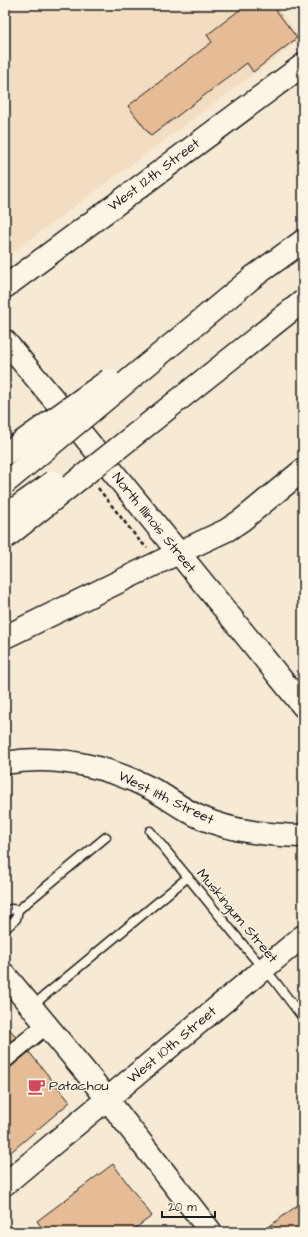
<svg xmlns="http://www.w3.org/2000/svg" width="308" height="1237" viewBox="0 0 308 1237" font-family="'Architects Daughter',sans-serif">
	<rect width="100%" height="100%" fill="#f7ead5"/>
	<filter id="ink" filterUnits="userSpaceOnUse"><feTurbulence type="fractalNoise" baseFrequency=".025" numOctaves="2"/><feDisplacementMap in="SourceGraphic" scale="8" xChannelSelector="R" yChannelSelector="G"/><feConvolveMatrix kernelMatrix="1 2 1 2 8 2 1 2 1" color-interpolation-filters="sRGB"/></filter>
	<g filter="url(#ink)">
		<!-- built -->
		<path fill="#f2dcc2" d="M5 5H276L301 39 5 258Z"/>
		<!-- building -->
		<g fill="#e5bc95" stroke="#1c1c1c">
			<path d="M246 5H272L297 38 253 72 247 63 151 136 128 106 212 42 207 35Z"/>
			<path d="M5 1023 16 1037 5 1046Z"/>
			<path d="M29 1052 70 1102 5 1157V1069L11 1067Z"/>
			<path d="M113 1164 152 1216 130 1232H45L37 1221Z"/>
			<path d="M303 1201V1232H262Z"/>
		</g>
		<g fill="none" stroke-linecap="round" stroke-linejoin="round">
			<defs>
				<g id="lane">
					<path d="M150 831 254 958 274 980 303 1018"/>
					<path d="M5 914 11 909 18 910"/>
					<path d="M5 929 16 919 18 910 106 837"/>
					<path d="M32 1006 188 877"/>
				</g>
				<path id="street" d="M5 1059 46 1025"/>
				<g id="secondary">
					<path d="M5 287 303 65"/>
					<path d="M5 341 61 408 303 706"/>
					<path d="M178 553 227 530 242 520 303 470"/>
					<path d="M5 763C55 754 107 766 152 789 169 798 184 811 202 818 234 832 269 835 303 836"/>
					<path d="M5 975 93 1081 211 1232"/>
				</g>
				<path id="primary" d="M5 1184 303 936"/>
				<g id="highway">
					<path d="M253 277 303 241"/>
					<path d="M5 637 178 553"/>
				</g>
			</defs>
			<!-- lane casing -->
			<use href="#lane" stroke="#1c1c1c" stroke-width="11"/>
			<!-- street casing -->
			<use href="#street" stroke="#1c1c1c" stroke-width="20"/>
			<!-- secondary casing -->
			<use href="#secondary" stroke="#1c1c1c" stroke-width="25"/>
			<!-- primary casing -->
			<use href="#primary" stroke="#1c1c1c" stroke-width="25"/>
			<!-- highway casing -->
			<use href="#highway" stroke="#1c1c1c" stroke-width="25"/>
			<!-- path -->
			<g stroke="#1c1c1c" stroke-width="2.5" stroke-dasharray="4 3" stroke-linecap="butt">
				<path d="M98 488 138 539 147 548"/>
				<path d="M298 724 303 730"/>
			</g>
			<!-- lane -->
			<use href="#lane" stroke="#fcf5e5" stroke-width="8"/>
			<!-- street -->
			<use href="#street" stroke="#fcf5e5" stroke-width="17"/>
			<!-- secondary -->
			<use href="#secondary" stroke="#fcf5e5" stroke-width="22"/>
			<!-- primary -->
			<use href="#primary" stroke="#fcf5e5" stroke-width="22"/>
			<!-- highway -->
			<use href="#highway" stroke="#fcf5e5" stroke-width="22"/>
			<defs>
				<g id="highway-bridge">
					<path d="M5 454 109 380"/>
					<path d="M5 483 253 277"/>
					<path d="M5 516 53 482"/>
					<path d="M5 538 303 301"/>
				</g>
			</defs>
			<!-- highway-bridge casing -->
			<use href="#highway-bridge" stroke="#1c1c1c" stroke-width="25" stroke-linecap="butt"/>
			<!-- highway-bridge -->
			<use href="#highway-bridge" stroke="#fcf5e5" stroke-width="22"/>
		</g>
	</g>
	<!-- icons -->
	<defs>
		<symbol id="cafe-bare" viewBox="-9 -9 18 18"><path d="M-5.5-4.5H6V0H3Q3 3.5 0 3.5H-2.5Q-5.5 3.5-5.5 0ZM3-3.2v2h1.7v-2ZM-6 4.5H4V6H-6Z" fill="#d1495b" stroke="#fcf5e5" stroke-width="2.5" paint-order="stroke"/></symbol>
	</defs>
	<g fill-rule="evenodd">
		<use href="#cafe-bare" x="24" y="1074" width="25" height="25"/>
	</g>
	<g text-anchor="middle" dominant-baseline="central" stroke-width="3" stroke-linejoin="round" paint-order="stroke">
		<!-- street labels -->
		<g font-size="14" fill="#1c1c1c" stroke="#fcf5e5">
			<text transform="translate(154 175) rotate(-37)">West 12th Street</text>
			<text transform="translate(154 523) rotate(51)">North Illinois Street</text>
			<text transform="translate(166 798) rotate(26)">West 11th Street</text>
			<text transform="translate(237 916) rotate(50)">Muskingum Street</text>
			<text transform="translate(172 1045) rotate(-40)">West 10th Street</text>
		</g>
		<!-- poi labels -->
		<g font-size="14" fill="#1c1c1c" stroke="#fcf5e5" text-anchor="start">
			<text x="49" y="1086">Patachou</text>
		</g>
	</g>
	<!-- margin -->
	<rect width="308" height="1237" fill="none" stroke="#fcf5e5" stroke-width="20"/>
	<rect x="10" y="10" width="288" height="1217" fill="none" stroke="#1c1c1c" stroke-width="1.5" filter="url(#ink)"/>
	<!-- scale -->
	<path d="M162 1211v6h53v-6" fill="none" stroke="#1c1c1c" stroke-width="2"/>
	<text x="168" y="1211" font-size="12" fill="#1c1c1c" stroke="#fcf5e5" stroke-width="3" paint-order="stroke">20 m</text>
</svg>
